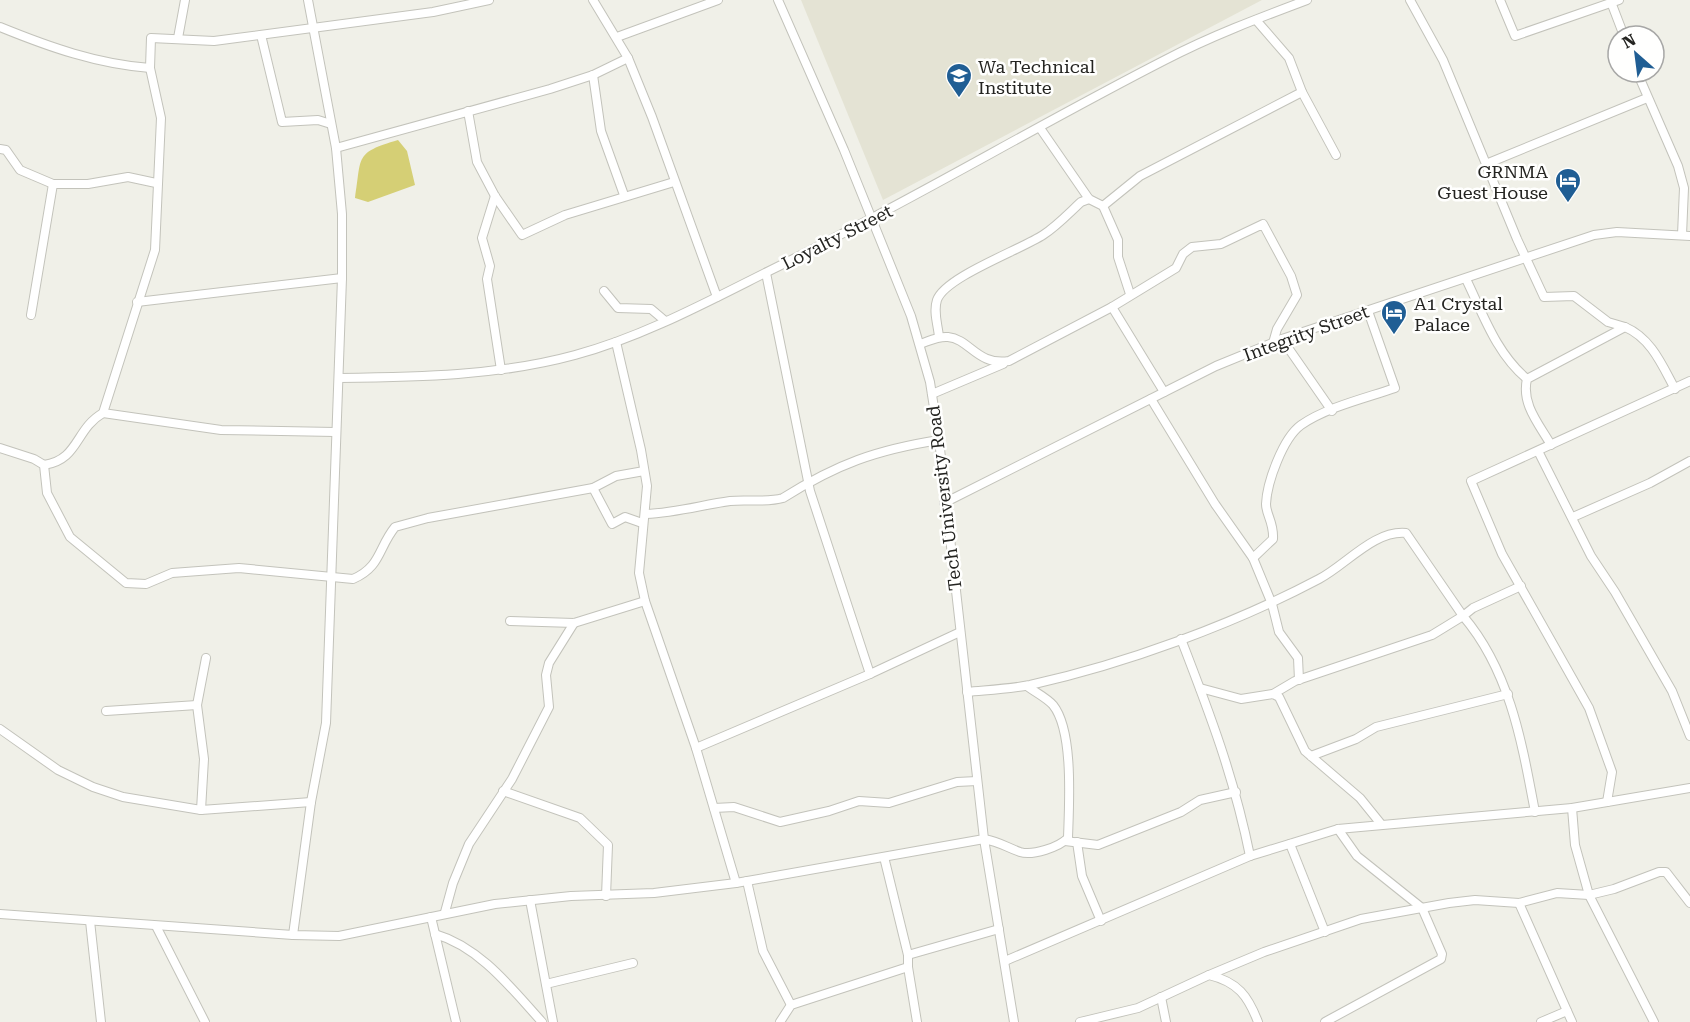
<svg xmlns="http://www.w3.org/2000/svg" width="1690" height="1022" viewBox="0 0 1690 1022" font-family="'Roboto Serif',serif">
	<rect width="100%" height="100%" fill="#f0f0e8"/>
	<!-- built -->
	<path fill="#e4e3d4" d="M801 0H1262L883 200Z"/>
	<!-- green -->
	<path fill="#d5cf75" d="M398 140 407 151 415 185 368 202 355 198C362 156 354 153 398 140Z"/>
	<g fill="none" stroke-linecap="round" stroke-linejoin="round">
		<defs>
			<g id="minor">
				<path d="M593 0 628 58 652 117 717 297"/>
				<path d="M778 0 844 150 911 316 930 382 939 440 984 839 1014 1022"/>
				<path d="M1410 0 1443 60 1517 239 1544 297 1574 296 1608 322 1625 327"/>
				<path d="M1500 0 1515 36 1619 0"/>
				<path d="M1611 2 1624 36"/>
				<path d="M1256 20 1289 58 1302 92 1336 155"/>
				<path d="M0 27C49 47 97 64 150 68"/>
				<path d="M261 35 282 122 318 120 331 124"/>
				<path d="M617 37 718 0"/>
				<path d="M178 38 185 0"/>
				<path d="M1637 72 1678 166 1684 188 1682 235"/>
				<path d="M593 75 601 131 624 195"/>
				<path d="M468 111 477 162 495 196 522 235 565 215 674 182"/>
				<path d="M1040 128 1089 199 1103 206 1118 240V257L1130 294"/>
				<path d="M336 148 550 89 593 75 628 58"/>
				<path d="M0 149 6 150 20 170 53 184H88L128 177 156 183"/>
				<path d="M1486 164 1647 98"/>
				<path d="M495 196 482 238 490 266 487 279 501 370"/>
				<path d="M1103 206 1140 176 1302 92"/>
				<path d="M766 273 810 491 870 674"/>
				<path d="M1466 279C1483 314 1496 353 1527 379"/>
				<path d="M604 291 618 308 651 309 664 320"/>
				<path d="M137 302 342 278"/>
				<path d="M1112 307 1164 392"/>
				<path d="M31 315 53 184"/>
				<path d="M939 337C938 325 933 312 937 300 945 277 1020 250 1043 235 1057 226 1069 213 1081 202L1089 199"/>
				<path d="M1282 339 1332 411"/>
				<path d="M616 342 641 450 647 486 639 573 645 601 696 748 736 883"/>
				<path d="M920 344C929 341 938 336 948 337 970 339 977 366 1009 361L1112 307 1176 268 1183 254 1192 247 1221 244 1263 224 1291 276 1297 295 1277 329 1273 343"/>
				<path d="M339 378C418 377 498 376 575 355 642 337 707 302 769 271 904 205 1032 128 1165 60 1211 36 1259 18 1307 0"/>
				<path d="M932 394 1003 364"/>
				<path d="M1151 399 1215 504 1253 558 1272 604 1279 632 1298 658 1299 680"/>
				<path d="M103 413 221 430 335 432"/>
				<path d="M1551 445C1539 424 1521 404 1527 379L1625 327C1651 338 1662 365 1675 389"/>
				<path d="M0 448 34 459 44 465 47 493 70 537 126 583 146 584 172 573 239 568 353 579C381 567 378 548 395 527L428 518 593 488 616 476 644 471"/>
				<path d="M1538 451 1591 556 1615 592 1672 691 1690 736"/>
				<path d="M44 465C79 460 75 429 103 413L155 250 161 118 150 68 151 38 214 41 433 12 489 0"/>
				<path d="M593 488 612 524 625 517 642 523"/>
				<path d="M944 503 1216 366 1282 339 1594 235 1617 232 1690 236"/>
				<path d="M646 514C675 513 702 505 730 501 748 499 766 503 783 498 837 464 876 450 939 440"/>
				<path d="M1573 517 1650 483 1690 461"/>
				<path d="M1253 558 1273 539C1274 522 1266 515 1266 504 1267 482 1283 438 1301 425 1327 407 1366 398 1395 388L1368 311"/>
				<path d="M1521 586 1473 608 1463 616C1510 671 1522 743 1535 812"/>
				<path d="M510 621 574 623 645 601"/>
				<path d="M1181 639C1210 714 1234 777 1250 856"/>
				<path d="M1200 688 1241 699 1273 694 1279 697 1305 751 1360 798 1381 824"/>
				<path d="M967 692C987 690 1009 689 1030 685 1125 664 1234 624 1319 579 1346 565 1374 530 1406 533L1463 616 1432 635 1295 681 1273 694"/>
				<path d="M106 711 197 705"/>
				<path d="M0 729 58 770 93 787 123 797 201 810 311 802"/>
				<path d="M696 748 870 674 960 632"/>
				<path d="M1311 756 1356 739 1376 727 1508 694"/>
				<path d="M503 791 580 818 608 845 606 896"/>
				<path d="M1607 802 1612 772 1589 708 1502 554 1471 481 1690 381"/>
				<path d="M714 808 734 807 780 822 829 811 859 801 889 803 957 782 977 781"/>
				<path d="M1572 808 1575 845 1589 895 1654 1022"/>
				<path d="M201 810 204 759 197 705 206 658"/>
				<path d="M1065 841 1098 845 1181 812 1200 800 1236 792"/>
				<path d="M1077 842 1082 876 1101 921"/>
				<path d="M1290 844 1325 932"/>
				<path d="M747 881 763 951 791 1005"/>
				<path d="M530 900 553 1022"/>
				<path d="M1519 903 1572 1022"/>
				<path d="M445 912 453 883 469 844 512 779 549 707 546 675 549 663 574 623"/>
				<path d="M0 914 293 935 339 936 495 904 571 896 654 893 736 883 984 839C1000 842 1006 847 1020 852 1033 856 1059 847 1068 838 1069 805 1074 731 1053 705 1047 698 1035 692 1027 686"/>
				<path d="M431 917 456 1022"/>
				<path d="M90 921 101 1022"/>
				<path d="M156 926 205 1022"/>
				<path d="M435 934C480 947 512 989 542 1022"/>
				<path d="M293 935 311 802 326 723 342 278V214L336 148 308 0"/>
				<path d="M908 955 999 929"/>
				<path d="M1005 961 1250 856 1338 829 1572 808 1690 788"/>
				<path d="M908 967 917 1022"/>
				<path d="M1209 975 1264 952 1361 919 1449 903 1475 900 1519 903 1557 893 1589 895 1614 889 1659 872H1666L1690 903"/>
				<path d="M546 984 633 963"/>
				<path d="M1161 997 1166 1022"/>
				<path d="M780 1022 791 1005 908 967V955L884 857"/>
				<path d="M1080 1022 1138 1008 1209 975C1238 982 1248 996 1258 1022"/>
				<path d="M1325 1022 1441 959 1442 954 1422 908 1357 856 1338 829"/>
				<path d="M1541 1022 1567 1011"/>
			</g>
		</defs>
		<!-- minor casing -->
		<use href="#minor" stroke="#c3c3bb" stroke-width="10"/>
		<!-- minor -->
		<use href="#minor" stroke="#fff" stroke-width="8"/>
	</g>
	<!-- icons -->
	<defs>
		<symbol id="school-pin" viewBox="-11 -11 22 30"><path d="M0 17L-7.5 6A9.5 9.5 0 1 1 7.5 6Z" fill="#205e94" stroke="#fffffe"/><path d="M0-5L7-2L0 1L-7-2ZM-4 1L0 2.5L4 1V4Q0 6-4 4Z" fill="#fff"/></symbol>
		<symbol id="hotel-pin" viewBox="-11 -11 22 30"><path d="M0 17L-7.5 6A9.5 9.5 0 1 1 7.5 6Z" fill="#205e94" stroke="#fffffe"/><path d="M-6-4.5h1.5V1H6V5H4.5V3h-9V5H-6ZM-4 0a1.8 1.8 0 1 1 3.6 0ZM.5 0V-2.5h3Q6-2.5 6 0Z" fill="#fff"/></symbol>
	</defs>
	<g fill-rule="evenodd">
		<use href="#school-pin" x="944" y="61" width="30" height="40"/>
		<use href="#hotel-pin" x="1553" y="166" width="30" height="40"/>
		<use href="#hotel-pin" x="1379" y="298" width="30" height="40"/>
	</g>
	<g text-anchor="middle" dominant-baseline="central" stroke-width="5" stroke-linejoin="round" paint-order="stroke">
		<!-- poi labels -->
		<g font-size="18" fill="#242421" stroke="#fffffe" text-anchor="start">
			<text x="978" y="66">Wa Technical<tspan x="978" dy="21">Institute</tspan></text>
			<text x="1548" y="171" text-anchor="end">GRNMA<tspan x="1548" dy="21">Guest House</tspan></text>
			<text x="1414" y="303">A1 Crystal<tspan x="1414" dy="21">Palace</tspan></text>
		</g>
		<!-- street labels -->
		<g font-size="18" fill="#242421" stroke="#fffffe">
			<text transform="translate(837 237) rotate(-27)">Loyalty Street</text>
			<text transform="translate(1306 333) rotate(-20)">Integrity Street</text>
			<text transform="translate(944 498) rotate(-97)">Tech University Road</text>
		</g>
	</g>
	<!-- north arrow -->
	<g transform="translate(1636 54) rotate(332)"><circle r="28" fill="#fffffe" stroke="#a7a7a6" stroke-width="1.5"/>
	<path d="M0-4.5L10 22L0 15L-10 22Z" fill="#205e94"/>
	<text y="-9" font-size="16" font-weight="bold" text-anchor="middle" fill="#242421">N</text>
	</g>
</svg>
